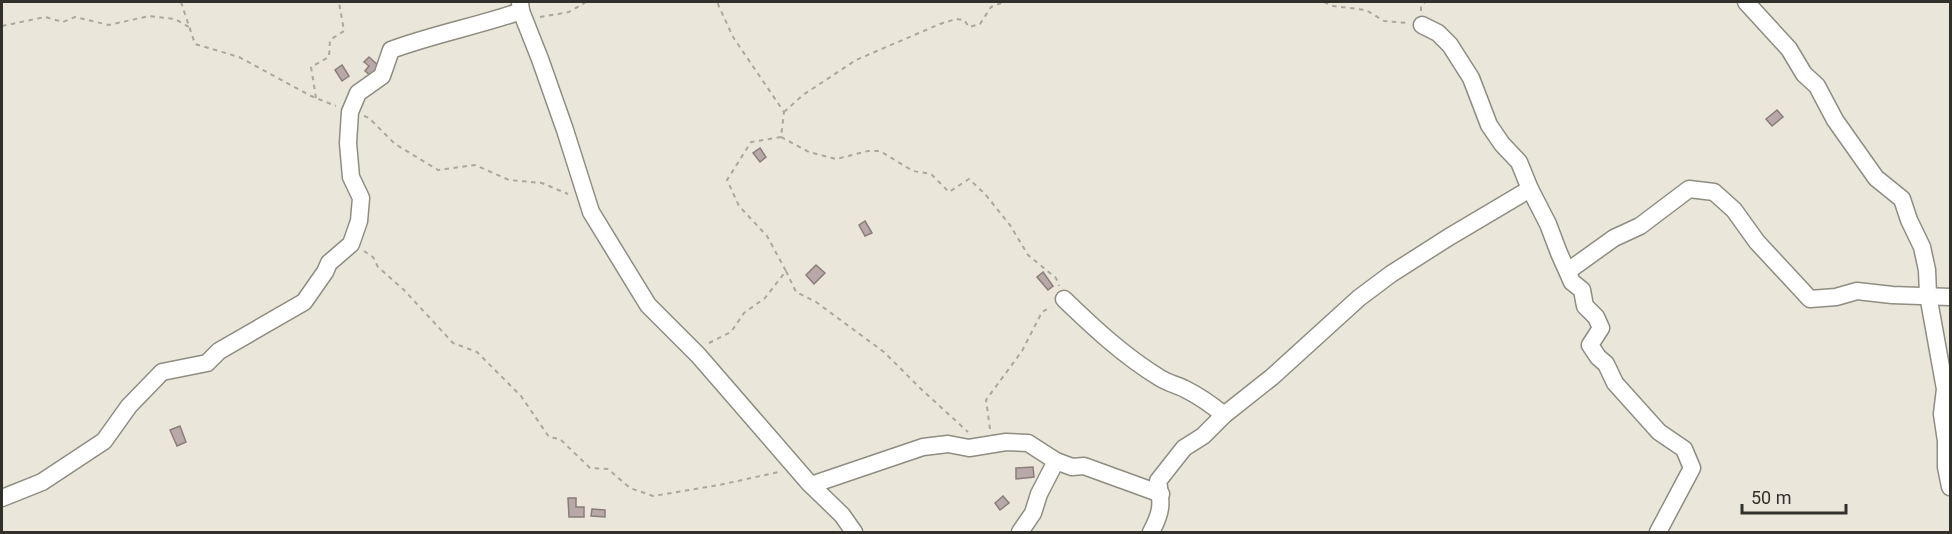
<svg xmlns="http://www.w3.org/2000/svg" width="1952" height="534" viewBox="0 0 1952 534" font-family="Roboto,sans-serif">
	<rect width="100%" height="100%" fill="#eae7da"/>
	<!-- building -->
	<g fill="#b8a9a8" stroke="#8b7d7c" stroke-width="1.5">
		<path d="M369 57 379 66 371 76 365 71 369 66 364 62Z"/>
		<path d="M342 65 349 76 342 81 335 70Z"/>
		<path d="M1777 110 1783 117 1772 126 1766 119Z"/>
		<path d="M760 148 766 157 760 162 753 153Z"/>
		<path d="M865 221 872 233 865 236 859 225Z"/>
		<path d="M816 265 825 273 814 284 806 275Z"/>
		<path d="M1043 272 1053 286 1048 290 1037 277Z"/>
		<path d="M180 426 186 442 177 446 170 430Z"/>
		<path d="M1033 467 1034 477 1016 479V468Z"/>
		<path d="M1003 496 1009 503 1000 510 995 503Z"/>
		<path d="M568 498H576V507H584V517H569Z"/>
		<path d="M592 509 605 510V517L591 516Z"/>
	</g>
	<g fill="none" stroke-linecap="round" stroke-linejoin="round">
		<defs>
			<g id="minor">
				<path d="M520 2 521 11 540 59 565 130 591 212 648 305 698 355 809 483 842 515 854 532"/>
				<path d="M1746 2 1789 49 1804 74 1817 86 1835 120 1876 178 1902 199 1909 220 1922 247 1927 270 1928 295 1945 389 1942 414 1946 441V467L1950 487"/>
				<path d="M1422 25 1438 33 1450 45 1471 78 1489 125 1502 144 1519 162 1530 189 1548 224 1559 253 1572 282 1582 290 1585 306 1596 317 1601 328 1590 345 1598 357 1606 364 1615 383 1659 432 1684 449 1692 468 1658 532"/>
				<path d="M1568 271 1614 238 1640 226 1689 189 1714 192 1734 210 1757 242 1810 299 1836 297 1857 291 1892 295 1950 297"/>
				<path d="M1064 299C1094 328 1124 356 1160 378 1168 383 1177 385 1185 389 1199 396 1212 405 1224 415"/>
				<path d="M811 485 923 447 948 444 969 448 1006 442 1028 443 1056 461 1072 467 1084 466 1161 494"/>
				<path d="M2 498 42 482 104 441 129 406 162 372 207 363 219 351 304 302 325 272 329 263 351 244 359 221 361 198 351 177 348 143 350 112 358 93 382 76 391 50C434 34 478 26 521 11"/>
				<path d="M1020 532 1033 513 1039 494 1056 461"/>
				<path d="M1151 532C1162 512 1162 504 1158 481L1184 448 1203 436 1224 415 1272 377 1359 298 1391 274 1449 237 1530 189"/>
			</g>
		</defs>
		<!-- minor casing -->
		<use href="#minor" stroke="#8f8c81" stroke-width="19"/>
		<!-- path -->
		<g stroke="#aaa89e" stroke-width="2" stroke-dasharray="4.5 4.5" stroke-linecap="butt">
			<path d="M181 2 195 44 239 57 311 96 336 106"/>
			<path d="M1324 2 1333 6 1366 10 1384 21 1407 23"/>
			<path d="M1421 11V6L1425 2"/>
			<path d="M540 17 569 12 586 2"/>
			<path d="M2 26 45 17 63 22 75 17 109 25 149 16 175 19 189 27"/>
			<path d="M316 98 311 67 329 57 330 40 344 31 339 2"/>
			<path d="M784 112 803 95 856 60 940 24 956 19 964 20 969 27 980 24 991 7 1004 2"/>
			<path d="M364 116 369 118 395 144 438 170 475 165 509 180 542 183 568 194"/>
			<path d="M781 137 809 152 836 159 868 151H880L913 171 931 174 949 192 969 179 985 194 1010 225 1028 255 1056 278 1059 286"/>
			<path d="M364 251 373 257 378 267 404 290 453 343 477 352 521 396 549 437 560 439 590 468 608 469 630 488 653 496 719 485 779 472"/>
			<path d="M786 271 796 292 816 302 884 352 920 388 968 432"/>
			<path d="M709 343 731 332 744 313 765 298 786 271 767 236 739 206 727 180 751 142 781 137 784 112 733 37 717 2"/>
			<path d="M990 429 986 400 1022 351 1042 312 1051 307"/>
		</g>
		<!-- minor -->
		<use href="#minor" stroke="#fff" stroke-width="16"/>
	</g>
	<!-- border -->
	<rect width="1952" height="534" fill="none" stroke="#31302b" stroke-width="6"/>
	<!-- scale -->
	<path d="M1742 504v9h104v-9" fill="none" stroke="#31302b" stroke-width="3"/>
	<text x="1751" y="504" font-size="18" fill="#31302b" stroke="#eae7da" stroke-width="4.5" paint-order="stroke">50 m</text>
</svg>
